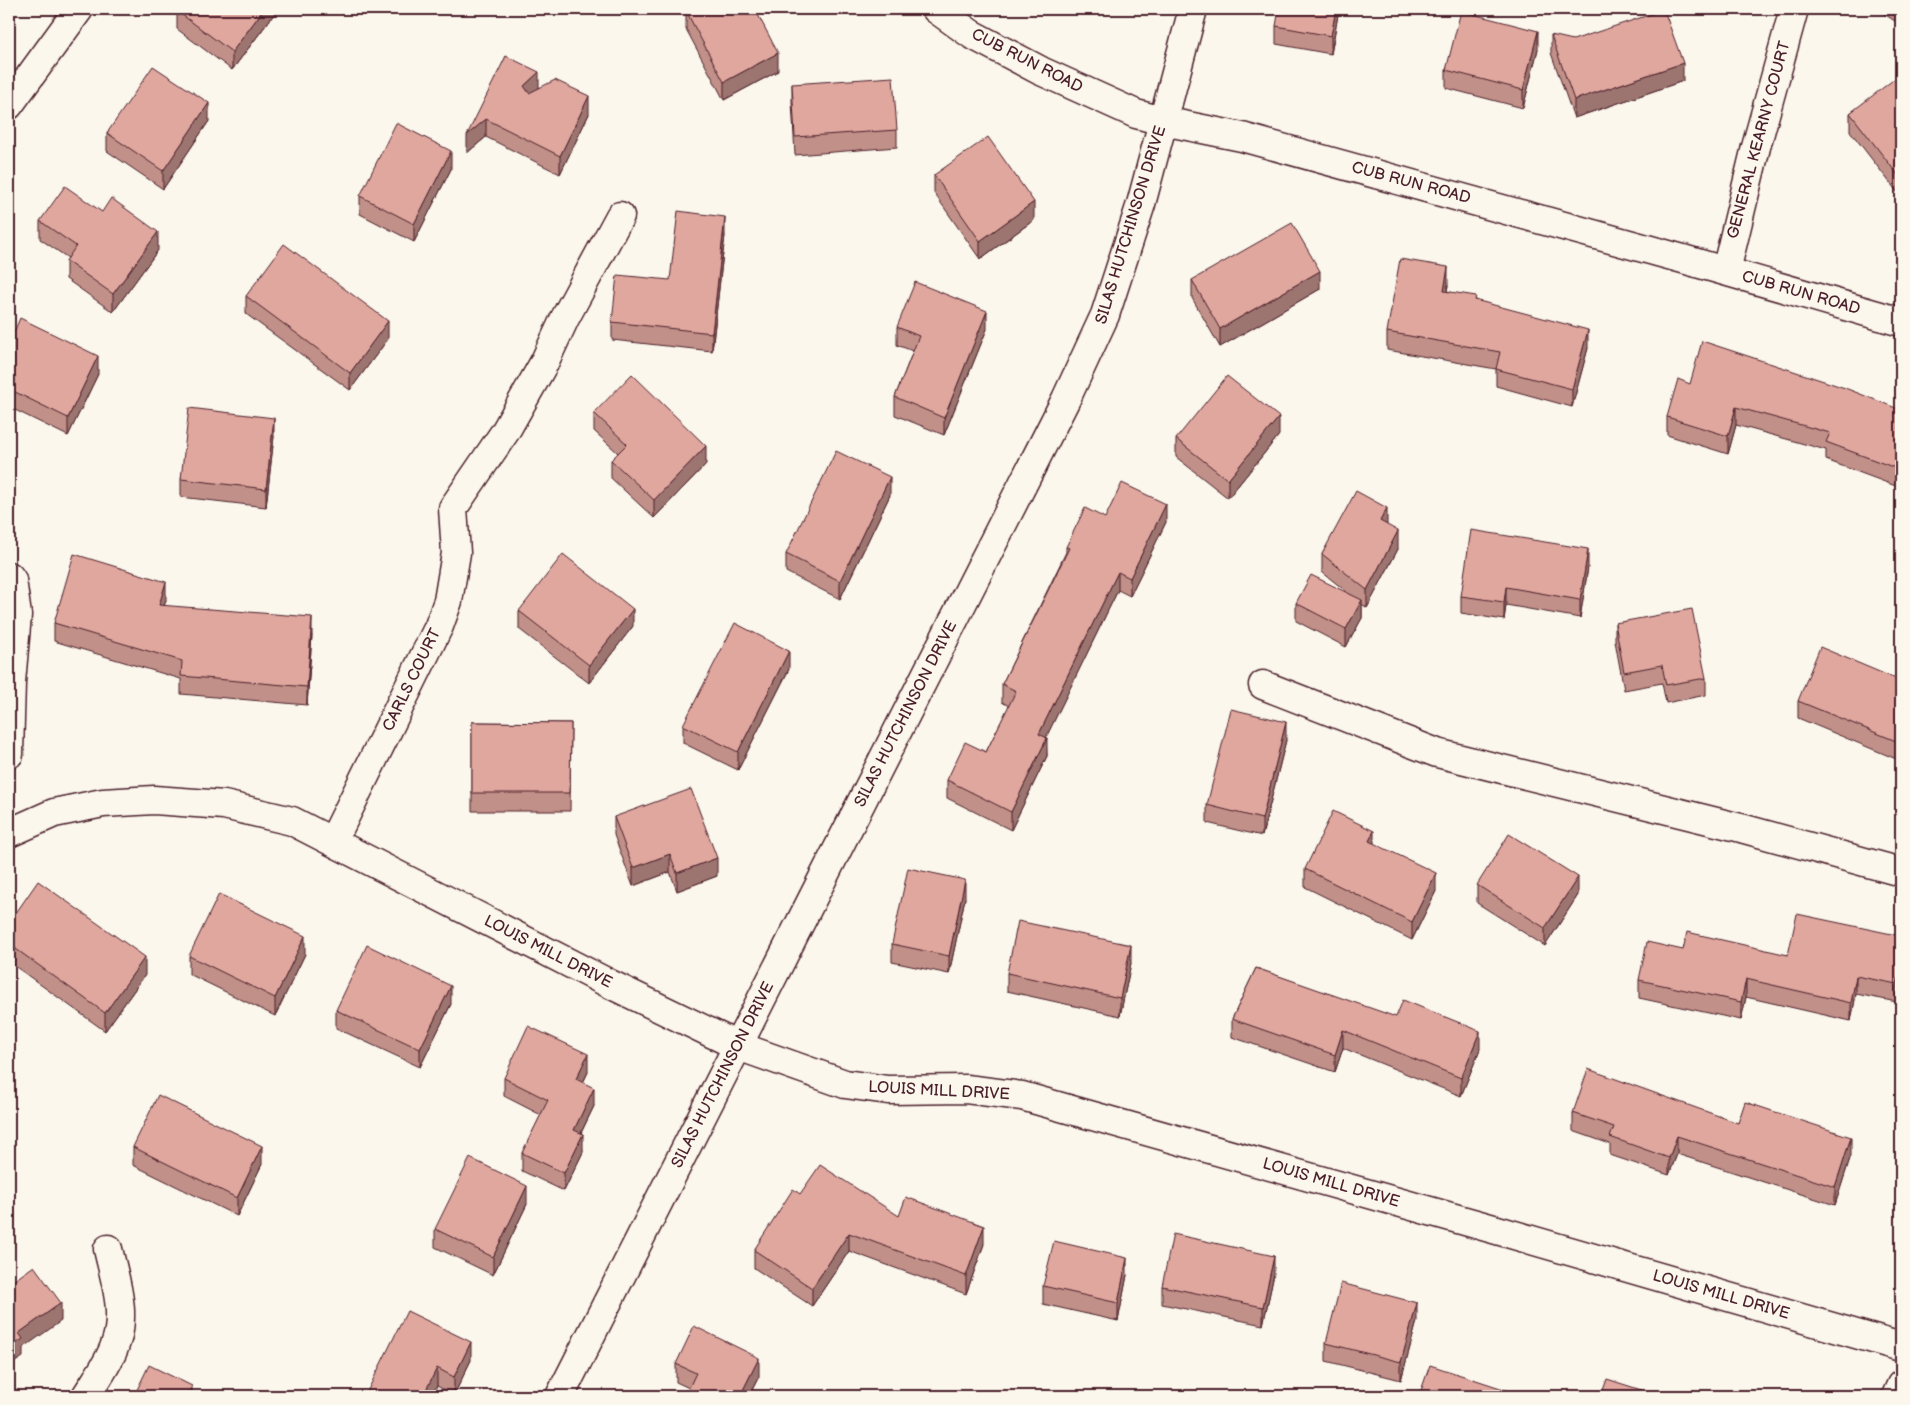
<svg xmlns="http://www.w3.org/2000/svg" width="1910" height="1405" viewBox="0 0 1910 1405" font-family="'Balsamiq Sans',sans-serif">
	<rect width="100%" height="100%" fill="#fbf7ec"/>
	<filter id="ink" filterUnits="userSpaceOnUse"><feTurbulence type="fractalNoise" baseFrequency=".02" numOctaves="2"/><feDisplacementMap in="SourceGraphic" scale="10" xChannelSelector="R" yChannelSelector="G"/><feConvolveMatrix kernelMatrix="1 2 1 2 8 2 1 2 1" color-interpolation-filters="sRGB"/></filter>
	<g filter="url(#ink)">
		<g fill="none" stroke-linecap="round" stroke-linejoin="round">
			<defs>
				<g id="minor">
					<path d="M936 9 971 34 1041 71 1136 114 1163 121 1242 137 1683 259 1901 322"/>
					<path d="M1726 271 1756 147 1794 9"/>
					<path d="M9 576 12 580 17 615 11 682 9 754"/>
					<path d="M1263 685 1437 753 1741 828 1901 872"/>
					<path d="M9 833 54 813 103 803 154 800 224 805 292 821 610 984 738 1046 845 1084 888 1090 966 1089 1022 1096 1497 1230 1901 1347"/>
					<path d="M333 841 439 626 448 601 456 553 453 508 505 432 544 363 565 318 620 216"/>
					<path d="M86 1396C96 1380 109 1363 115 1345 127 1314 115 1280 108 1249"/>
					<path d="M560 1396 1066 399 1105 315 1141 204 1193 9"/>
					<path d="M1896 1396 1901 1385"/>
				</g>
				<path id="major" d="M9 105 79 9"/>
			</defs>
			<!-- minor casing -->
			<use href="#minor" stroke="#4a1f2b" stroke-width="31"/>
			<!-- major casing -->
			<use href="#major" stroke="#4a1f2b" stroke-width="31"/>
			<!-- minor -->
			<use href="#minor" stroke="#fbf7ec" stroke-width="28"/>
			<!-- major -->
			<use href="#major" stroke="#fbf7ec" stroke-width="28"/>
		</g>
		<!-- wall -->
		<g fill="#c19088" stroke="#4a1f2b">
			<path d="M278 9 232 70 177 29V11Z"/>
			<path d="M1339 9 1331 54 1276 44V26Z"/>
			<path d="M1881 9H1901V25L1881 12Z"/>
			<path d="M686 11 778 71 724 100 686 29Z"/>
			<path d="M1551 35 1683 81 1574 118 1551 53Z"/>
			<path d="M1538 49 1523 108 1446 88V70Z"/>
			<path d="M506 56 539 87 589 114 560 174 486 137 467 153Z"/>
			<path d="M1901 82V197L1850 131V113Z"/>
			<path d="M792 84 897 130V147L795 155 792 102Z"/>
			<path d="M209 121 163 189 107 151V133Z"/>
			<path d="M451 169 414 242 360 214V196Z"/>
			<path d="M934 175 1034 220 980 259 934 193Z"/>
			<path d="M102 212 158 250 113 312 66 279V261L68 258 40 239V221Z"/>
			<path d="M725 235 712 351 612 340V322L670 280Z"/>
			<path d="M1192 280 1320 289 1220 347 1192 298Z"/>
			<path d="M1448 285 1447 291 1476 300 1588 348 1572 407 1496 386V369L1387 350V332Z"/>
			<path d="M246 296 388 339 350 390 246 314Z"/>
			<path d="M897 327 987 329 944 435 895 415V397L913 351 897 345Z"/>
			<path d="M9 330 98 374 68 436 9 407Z"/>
			<path d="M1690 384 1901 410V488L1826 460V450L1736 425 1728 454 1667 435V417Z"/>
			<path d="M594 413 706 464 654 518 611 478V460L618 453 594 431Z"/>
			<path d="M1279 435 1228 498 1176 457V439Z"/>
			<path d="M274 436 266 507 181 497V479Z"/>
			<path d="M890 495 840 599 786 572V554Z"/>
			<path d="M1105 518 1166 522 1130 596 1118 590 1046 737 1047 756 1011 830 947 798V780L986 752 1009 706 1002 702V684L1066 552V547Z"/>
			<path d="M1387 525 1398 549 1367 608 1362 604V618L1346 647 1296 621V603L1348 593 1322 572V554Z"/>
			<path d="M1588 567 1580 618 1506 605 1504 620 1461 613V596Z"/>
			<path d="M166 600 164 606 312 635 307 705 181 694V679L54 641V623Z"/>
			<path d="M519 611 633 626 589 683 519 629Z"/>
			<path d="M1615 623 1706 678V695L1666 703 1662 683 1624 690 1615 641Z"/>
			<path d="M789 669 738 770 683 743V725Z"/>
			<path d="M1901 681V761L1798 718V701Z"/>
			<path d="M472 722 571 723 570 811H472Z"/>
			<path d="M1286 740 1262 836 1207 823V805Z"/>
			<path d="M614 817 717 876 677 891 670 872 633 886 614 835Z"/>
			<path d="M1305 869 1436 891 1412 940 1305 887Z"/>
			<path d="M1477 885 1578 895 1545 946 1477 903Z"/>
			<path d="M965 898 949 974 892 962V944Z"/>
			<path d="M9 923 145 975 105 1031 9 962Z"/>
			<path d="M1901 936V984L1897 1002 1856 994 1851 1021 1746 997 1741 1020 1639 998V980L1683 950 1788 955Z"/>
			<path d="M305 954 275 1016 189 974V956Z"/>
			<path d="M1131 963 1120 1016 1007 991V973Z"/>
			<path d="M1256 968 1480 1049 1461 1096 1343 1048 1335 1072 1232 1037V1019Z"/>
			<path d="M451 1004 420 1067 336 1028V1010Z"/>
			<path d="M588 1072 583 1083 594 1106 581 1133 583 1152 564 1191 522 1171V1153L541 1115 504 1096V1078Z"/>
			<path d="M1573 1113 1738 1123 1851 1155 1835 1205 1677 1154 1669 1175 1610 1155V1144L1573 1131Z"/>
			<path d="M133 1147 262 1164 237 1216 133 1165Z"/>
			<path d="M800 1194 899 1216 984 1244 966 1294 849 1251 812 1306 754 1268V1250Z"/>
			<path d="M527 1204 493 1275 435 1247V1229Z"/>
			<path d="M1274 1274 1263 1325 1162 1304V1286Z"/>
			<path d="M1127 1275 1118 1321 1043 1304V1286Z"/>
			<path d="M407 1311 471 1360 454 1395 437 1386Z"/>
			<path d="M1417 1321 1401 1380 1326 1361V1343Z"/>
			<path d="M676 1364 759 1376 749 1396H685L689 1388 676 1382Z"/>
		</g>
		<!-- shaded-wall -->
		<g fill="#9d756f" stroke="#4a1f2b">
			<path d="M264 9H278L232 70V52Z"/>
			<path d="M1336 9H1339L1331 54V36Z"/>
			<path d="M1538 31V49L1523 108V90Z"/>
			<path d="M778 53V71L724 100V82Z"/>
			<path d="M1683 63V81L1574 118V100Z"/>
			<path d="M539 72V90L524 104V86Z"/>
			<path d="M589 96V114L560 174V156Z"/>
			<path d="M209 103V121L163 189V171Z"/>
			<path d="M486 119V137L467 153V135Z"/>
			<path d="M451 151V169L414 242V224Z"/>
			<path d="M1034 202V220L980 259V241Z"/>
			<path d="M725 217V235L712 351V333Z"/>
			<path d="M158 232V250L113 312V294Z"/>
			<path d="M1448 267V285L1444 309V291Z"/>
			<path d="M1320 271V289L1220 347V329Z"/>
			<path d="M987 311V329L944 435V418Z"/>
			<path d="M388 321V339L350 390V373Z"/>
			<path d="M1588 330V348L1572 407V389Z"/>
			<path d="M98 356V374L68 436V418Z"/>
			<path d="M1736 407V425L1728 454V436Z"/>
			<path d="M1279 417V435L1228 498V480Z"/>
			<path d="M274 418V436L266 507V489Z"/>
			<path d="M706 446V464L654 518V500Z"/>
			<path d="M890 477V495L840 599V581Z"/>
			<path d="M1166 504V522L1130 596V578Z"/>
			<path d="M1387 508V526L1380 521Z"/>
			<path d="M1398 531V549L1367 608V590Z"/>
			<path d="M1588 549V567L1580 618V600Z"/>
			<path d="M1118 572V590L1039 752V734Z"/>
			<path d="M166 582V600L159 623V605Z"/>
			<path d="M1506 587V605L1504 620V602Z"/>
			<path d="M1362 600V618L1346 647V629Z"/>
			<path d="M633 609V626L589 683V665Z"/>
			<path d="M312 617V635L307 705V687Z"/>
			<path d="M789 651V669L738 770V752Z"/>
			<path d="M1286 722V740L1262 836V819Z"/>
			<path d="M1047 738V756L1011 830V812Z"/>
			<path d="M1374 831V849L1369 841Z"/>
			<path d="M670 854V872L633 886V868Z"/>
			<path d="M717 858V876L677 891V873Z"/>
			<path d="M1436 873V891L1412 940V922Z"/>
			<path d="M1578 877V895L1545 946V928Z"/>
			<path d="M965 880V898L949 974V956Z"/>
			<path d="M305 936V954L275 1016V998Z"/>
			<path d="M1131 945V963L1120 1016V998Z"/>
			<path d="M145 957V975L105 1031V1013Z"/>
			<path d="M1901 966V984L1897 1002V984Z"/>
			<path d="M1856 976V994L1851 1021V1003Z"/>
			<path d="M1746 979V997L1741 1020V1002Z"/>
			<path d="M451 986V1004L420 1067V1049Z"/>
			<path d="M13 1012V1029L9 1040V1022Z"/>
			<path d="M1343 1030V1048L1335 1072V1055Z"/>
			<path d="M1480 1031V1049L1461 1096V1078Z"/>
			<path d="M588 1054V1072L576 1097V1079Z"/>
			<path d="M594 1088V1106L574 1147V1130Z"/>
			<path d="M583 1134V1152L564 1191V1173Z"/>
			<path d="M1677 1136V1154L1669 1175V1158Z"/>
			<path d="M1851 1137V1155L1835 1205V1187Z"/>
			<path d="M262 1146V1164L237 1216V1198Z"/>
			<path d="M527 1186V1204L493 1275V1257Z"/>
			<path d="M984 1226V1244L966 1294V1276Z"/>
			<path d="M849 1233V1251L812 1306V1288Z"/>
			<path d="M1274 1256V1274L1263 1325V1307Z"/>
			<path d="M1127 1258V1275L1118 1321V1303Z"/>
			<path d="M61 1303V1321L23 1348V1357L9 1366V1348L19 1333Z"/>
			<path d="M1417 1303V1321L1401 1380V1362Z"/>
			<path d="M471 1342V1360L454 1395V1377Z"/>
			<path d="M759 1358V1376L749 1396H740Z"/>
			<path d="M437 1368V1386L432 1396H423Z"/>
			<path d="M192 1386V1396H187Z"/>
		</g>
		<!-- building -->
		<g fill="#e0a79e" stroke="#4a1f2b">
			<path d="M179 9H264L232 52 177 11Z"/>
			<path d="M691 9H755L778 53 724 82 686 11Z"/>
			<path d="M1279 9H1336L1331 36 1276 26Z"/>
			<path d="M1664 10 1683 63 1574 100 1551 35 1573 40Z"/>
			<path d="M1461 11 1538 31 1523 90 1446 70Z"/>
			<path d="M506 56 539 72 524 86 529 93 555 80 589 96 560 156 486 119 467 135Z"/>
			<path d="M153 66 209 103 163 171 107 133Z"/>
			<path d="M893 77 897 130 795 137 792 84Z"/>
			<path d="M1897 77 1901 82V179L1850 113Z"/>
			<path d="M396 123 451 151 414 224 360 196Z"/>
			<path d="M988 137 1034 202 980 241 934 175Z"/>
			<path d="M65 186 102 212 111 198 158 232 113 294 66 261 76 246 40 221Z"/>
			<path d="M678 211 725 217 712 333 612 322 617 275 670 280Z"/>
			<path d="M1292 223 1320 271 1220 329 1192 280Z"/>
			<path d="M284 244 388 321 350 373 246 296Z"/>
			<path d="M1400 259 1448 267 1444 291 1476 296 1475 300 1588 330 1572 389 1496 369 1500 352 1387 332Z"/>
			<path d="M915 282 987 311 944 418 895 397 919 336 897 327Z"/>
			<path d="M20 318 98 356 68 418 9 389V330L14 332Z"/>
			<path d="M1702 341 1845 388 1901 410V470L1826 442 1830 433 1736 407 1728 436 1667 417 1678 379 1690 384Z"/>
			<path d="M632 374 706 446 654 500 611 460 627 444 594 413Z"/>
			<path d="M1227 376 1279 417 1228 480 1176 439Z"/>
			<path d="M189 408 274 418 266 489 181 479Z"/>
			<path d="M836 451 890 477 840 581 786 554Z"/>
			<path d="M1122 483 1166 504 1130 578 1118 572 1039 734 1047 738 1011 812 947 780 965 742 986 752 1016 691 1002 684 1069 548 1066 547 1085 508 1105 518Z"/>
			<path d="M1356 491 1387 508 1380 521 1398 531 1367 590 1322 554Z"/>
			<path d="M1471 530 1588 549 1580 600 1506 587 1504 602 1461 596Z"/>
			<path d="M74 554 166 582 159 605 312 617 307 687 181 676 182 661 54 623Z"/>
			<path d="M563 554 633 609 589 665 519 611Z"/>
			<path d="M1311 575 1362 600 1346 629 1296 603Z"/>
			<path d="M1692 609 1706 678 1666 685 1662 665 1624 672 1615 623Z"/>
			<path d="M735 623 789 651 738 752 683 725Z"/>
			<path d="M1820 647 1901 681V743L1798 701Z"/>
			<path d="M1231 709 1286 722 1262 819 1207 805Z"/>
			<path d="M472 722 571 723 570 793H472Z"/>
			<path d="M691 789 717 858 677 873 670 854 633 868 614 817Z"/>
			<path d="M1333 811 1374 831 1369 841 1436 873 1412 922 1305 869Z"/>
			<path d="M1509 834 1578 877 1545 928 1477 885Z"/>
			<path d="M908 868 965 880 949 956 892 944Z"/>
			<path d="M38 881 145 957 105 1013 9 944V923Z"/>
			<path d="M219 894 305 936 275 998 189 956Z"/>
			<path d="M1797 914 1901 936V966L1897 984 1856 976 1851 1003 1746 979 1741 1002 1639 980 1647 942 1683 950 1687 932 1788 955Z"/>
			<path d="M1018 921 1131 945 1120 998 1007 973Z"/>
			<path d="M367 945 451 986 420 1049 336 1010Z"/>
			<path d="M1256 968 1396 1017 1403 1000 1480 1031 1461 1078 1343 1030 1335 1055 1232 1019Z"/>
			<path d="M9 1010 13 1012 9 1022Z"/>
			<path d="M528 1026 588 1054 576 1079 594 1088 574 1130 583 1134 564 1173 522 1153 548 1100 504 1078Z"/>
			<path d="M1588 1069 1738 1123 1745 1102 1851 1137 1835 1187 1677 1136 1669 1158 1610 1137 1614 1127 1573 1113Z"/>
			<path d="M158 1095 262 1146 237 1198 133 1147Z"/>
			<path d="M470 1158 527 1186 493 1257 435 1229Z"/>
			<path d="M820 1165 899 1216 906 1197 984 1226 966 1276 849 1233 812 1288 754 1250 793 1189 800 1194Z"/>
			<path d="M1173 1234 1274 1256 1263 1307 1162 1286Z"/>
			<path d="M1054 1241 1127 1258 1118 1303 1043 1286Z"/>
			<path d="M34 1266 61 1303 19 1333 23 1339 9 1348V1284Z"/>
			<path d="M1341 1283 1417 1303 1401 1362 1326 1343Z"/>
			<path d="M407 1311 471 1342 454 1377 437 1368 423 1396H365Z"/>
			<path d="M694 1326 759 1358 740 1396H685L696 1373 676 1364Z"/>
			<path d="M149 1365 192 1386 187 1396H134Z"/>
			<path d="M1430 1365 1525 1396H1419Z"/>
			<path d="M1607 1379 1660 1396H1601Z"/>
		</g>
	</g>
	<g text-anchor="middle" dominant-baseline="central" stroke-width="4.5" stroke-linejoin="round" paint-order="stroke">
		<!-- street labels -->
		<g font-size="16" fill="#4a1f2b" stroke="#fbf7ec">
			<text transform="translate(1027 61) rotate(27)">CUB RUN ROAD</text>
			<text transform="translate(1759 140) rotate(-75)">GENERAL KEARNY COURT</text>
			<text transform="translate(1411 183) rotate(15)">CUB RUN ROAD</text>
			<text transform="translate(1131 225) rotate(-73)">SILAS HUTCHINSON DRIVE</text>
			<text transform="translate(1801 293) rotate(16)">CUB RUN ROAD</text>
			<text transform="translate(412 680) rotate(-64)">CARLS COURT</text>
			<text transform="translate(906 714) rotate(-63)">SILAS HUTCHINSON DRIVE</text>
			<text transform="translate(548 952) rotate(27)">LOUIS MILL DRIVE</text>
			<text transform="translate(723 1075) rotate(-63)">SILAS HUTCHINSON DRIVE</text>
			<text transform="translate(939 1091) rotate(3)">LOUIS MILL DRIVE</text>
			<text transform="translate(1331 1183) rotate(16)">LOUIS MILL DRIVE</text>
			<text transform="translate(1721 1295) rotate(16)">LOUIS MILL DRIVE</text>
		</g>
	</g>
	<!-- margin -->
	<rect width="1910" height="1405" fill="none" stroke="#fbf7ec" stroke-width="30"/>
	<rect x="15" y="15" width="1880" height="1375" fill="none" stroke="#4a1f2b" stroke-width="2" filter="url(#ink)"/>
</svg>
